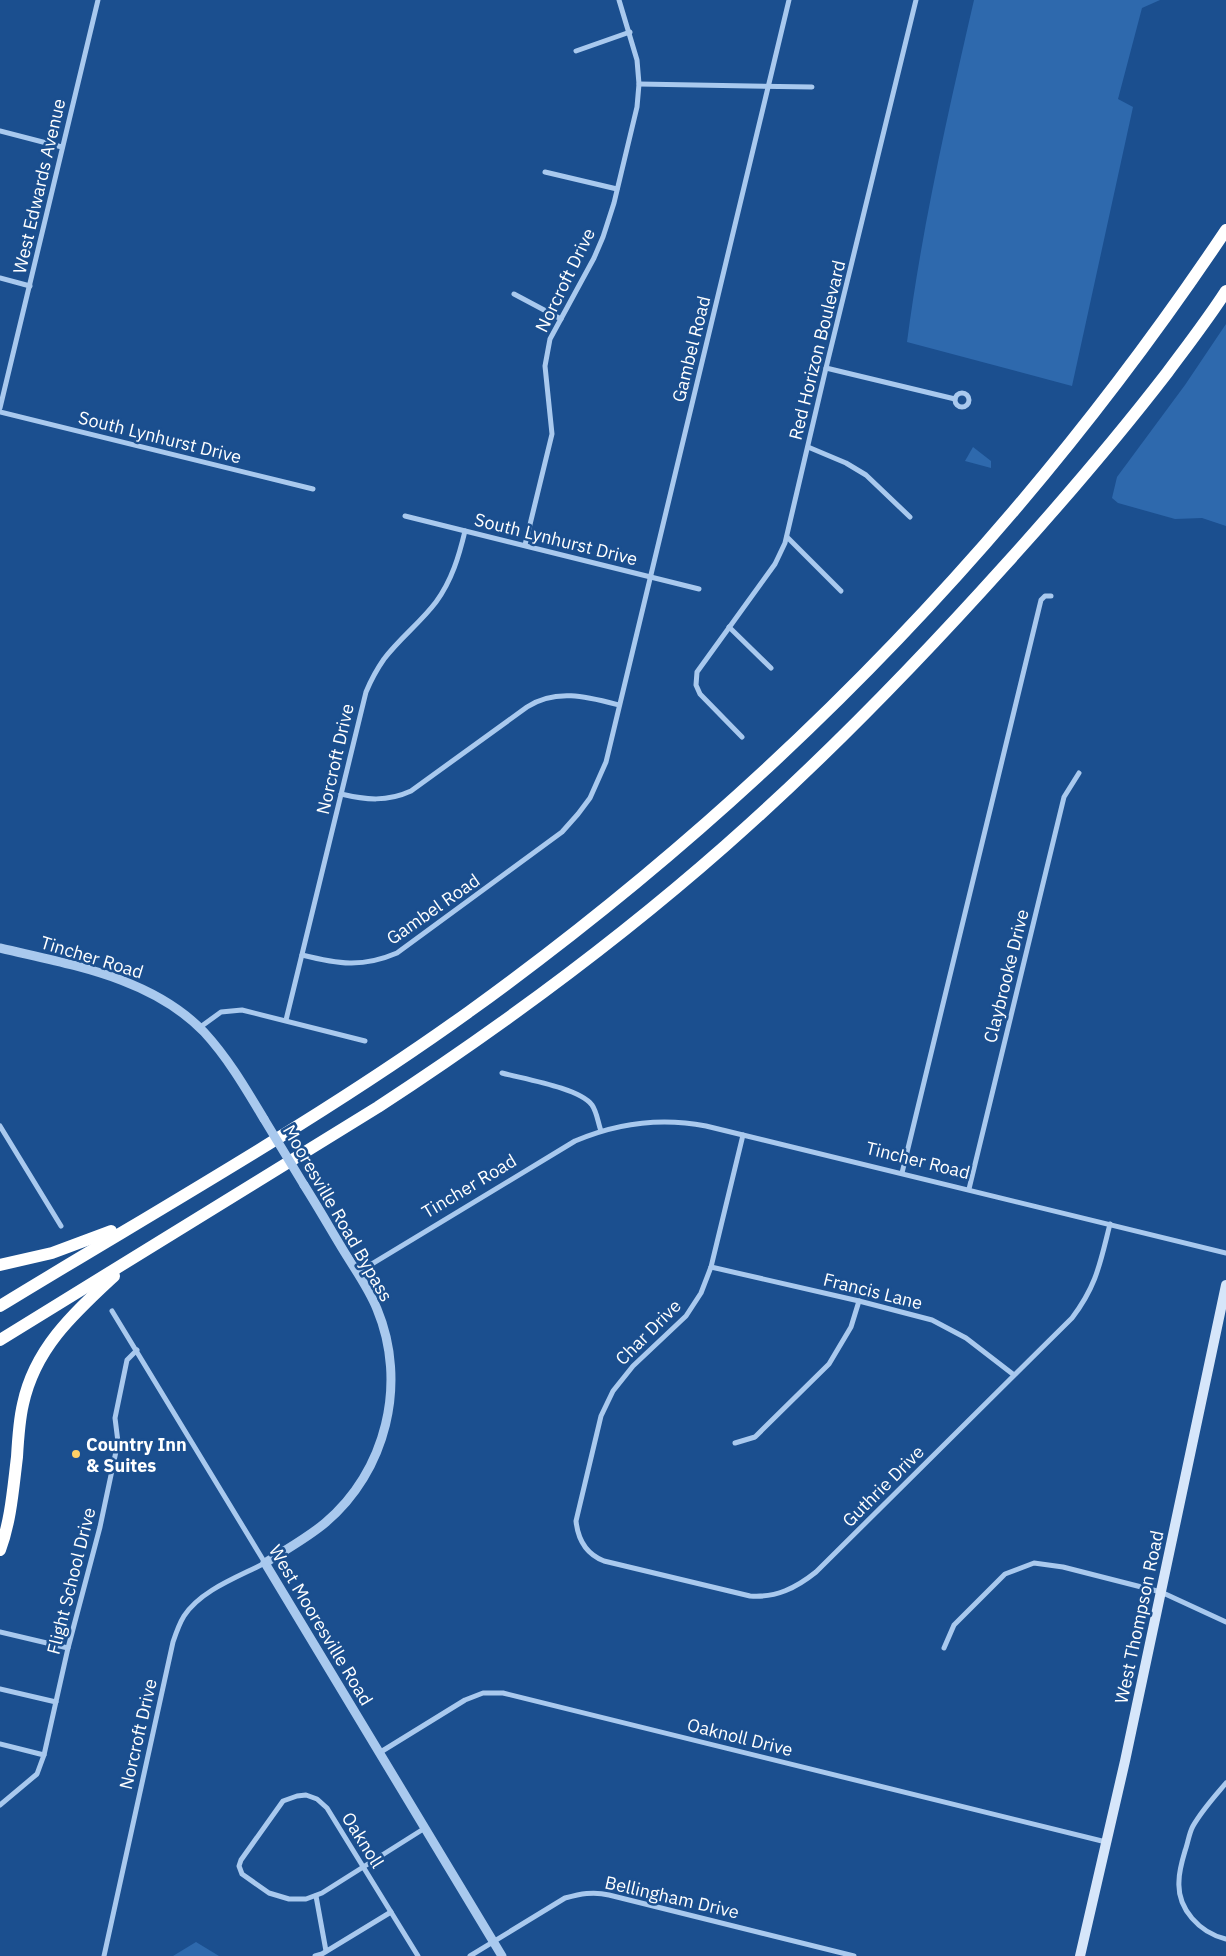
<svg xmlns="http://www.w3.org/2000/svg" width="1226" height="1956" viewBox="0 0 1226 1956" font-family="'IBM Plex Sans',sans-serif">
	<rect width="100%" height="100%" fill="#1b4f8f"/>
	<!-- green -->
	<g fill="#2e69ad">
		<path d="M974 0H1160L1142 8 1118 99 1133 107 1072 386 907 342C922 227 948 113 974 0Z"/>
		<path d="M1226 324V526L1202 518 1175 519 1118 503 1112 498 1117 477 1185 385Z"/>
		<path d="M973 447 991 461V468L965 461Z"/>
		<path d="M196 1942 219 1956H173Z"/>
	</g>
	<g fill="none" stroke-linecap="round" stroke-linejoin="round">
		<!-- minor -->
		<g stroke="#a9c9ee" stroke-width="5">
			<path d="M576 51 630 32"/>
			<path d="M639 84 812 87"/>
			<path d="M0 131 62 147"/>
			<path d="M545 172 617 189"/>
			<path d="M0 278 30 286"/>
			<path d="M514 294 561 319"/>
			<path d="M826 368 955 399"/>
			<circle cx="962" cy="400" r="7"/>
			<path d="M0 408 98 0"/>
			<path d="M0 412 313 489"/>
			<path d="M808 447 846 463 866 475 910 517"/>
			<path d="M405 516 699 589"/>
			<path d="M787 537 841 591"/>
			<path d="M525 545 552 434 545 366 550 339 594 258 603 237 614 203 637 107 639 84 637 60 619 0"/>
			<path d="M729 627 771 668"/>
			<path d="M742 737 700 694 696 685 697 672 775 564 785 543 826 368 916 0"/>
			<path d="M341 794C366 800 387 802 411 791L527 707C556 688 588 697 619 705"/>
			<path d="M302 955C338 964 362 968 397 953L562 832 578 814 590 798 606 762 789 0"/>
			<path d="M286 1020 366 692C371 680 377 669 384 659 400 638 421 622 436 602 452 580 459 556 465 531"/>
			<path d="M199 1028 221 1012 242 1010 365 1041"/>
			<path d="M502 1073C524 1079 579 1088 592 1105 597 1112 598 1123 601 1131"/>
			<path d="M0 1126 61 1226"/>
			<path d="M743 1135 711 1267 701 1293 686 1316 633 1366 613 1391 601 1416 576 1521C578 1540 586 1554 604 1561L750 1596C776 1598 796 1588 816 1572L1072 1318C1097 1285 1100 1263 1110 1224"/>
			<path d="M902 1173 1041 600 1045 596H1051"/>
			<path d="M969 1189 1064 797 1079 773"/>
			<path d="M711 1267 859 1301 932 1320 966 1338 1014 1375"/>
			<path d="M357 1273 575 1141C617 1123 660 1117 706 1126L1226 1253"/>
			<path d="M735 1443 755 1437 829 1364 851 1327 859 1301"/>
			<path d="M0 1632 68 1648"/>
			<path d="M944 1648 954 1625 1005 1574 1034 1563 1063 1567 1161 1592 1226 1622"/>
			<path d="M0 1689 56 1702"/>
			<path d="M0 1744 44 1755"/>
			<path d="M379 1753 465 1700 483 1693H503L1106 1842"/>
			<path d="M1226 1783C1215 1796 1202 1810 1193 1826 1189 1833 1188 1843 1185 1851 1182 1861 1179 1871 1179 1881 1177 1909 1200 1933 1226 1939"/>
			<path d="M0 1805 37 1774 44 1755 68 1648 100 1527 118 1442 115 1418 127 1360 137 1350"/>
			<path d="M316 1896 326 1951"/>
			<path d="M104 1956 173 1642C176 1633 179 1624 184 1616 201 1590 238 1577 265 1563L112 1311"/>
			<path d="M315 1956 322 1954 391 1912"/>
			<path d="M418 1956 327 1808 317 1799 306 1795 297 1796 283 1801 241 1860 239 1866 242 1874 269 1893 289 1899H306L322 1893 425 1828"/>
			<path d="M470 1956 565 1898C580 1894 593 1891 609 1895L854 1956"/>
		</g>
		<!-- tertiary -->
		<g stroke="#a9c9ee" stroke-width="9">
			<path d="M0 948C71 965 151 977 204 1032 228 1058 246 1089 264 1119"/>
			<path d="M304 1185C318 1207 331 1230 345 1253 356 1271 369 1289 377 1309 408 1383 386 1472 325 1523 307 1538 285 1550 265 1563L502 1956"/>
		</g>
		<!-- secondary -->
		<path stroke="#d6e6fa" stroke-width="10" d="M1080 1956 1125 1761 1226 1285"/>
		<!-- motorway -->
		<g stroke="#fff" stroke-width="12">
			<path d="M0 1265 52 1253 111 1231"/>
			<path d="M0 1306C157 1210 320 1119 470 1011 768 796 1022 535 1226 230"/>
			<path d="M0 1340 378 1107C499 1028 616 942 725 846 825 758 917 663 1006 564 1062 502 1116 439 1167 373 1187 346 1208 319 1226 291"/>
			<path d="M0 1550C11 1520 13 1489 17 1457 18 1439 19 1421 23 1404 35 1348 74 1313 114 1276"/>
		</g>
		<!-- tertiary-bridge -->
		<path stroke="#a9c9ee" stroke-width="9" d="M264 1119 304 1185"/>
	</g>
	<!-- markers -->
	<circle fill="#ffd166" stroke="#1b4f8f" stroke-width="2" cx="76" cy="1454" r="5"/>
	<g text-anchor="middle" dominant-baseline="central" stroke-width="5" stroke-linejoin="round" paint-order="stroke">
		<!-- street labels -->
		<g font-size="18" fill="#fff" stroke="#1b4f8f">
			<text transform="translate(39 186) rotate(-77)">West Edwards Avenue</text>
			<text transform="translate(565 280) rotate(-64)">Norcroft Drive</text>
			<text transform="translate(691 349) rotate(-76)">Gambel Road</text>
			<text transform="translate(817 350) rotate(-76)">Red Horizon Boulevard</text>
			<text transform="translate(160 437) rotate(14)">South Lynhurst Drive</text>
			<text transform="translate(556 539) rotate(14)">South Lynhurst Drive</text>
			<text transform="translate(335 759) rotate(-77)">Norcroft Drive</text>
			<text transform="translate(433 909) rotate(-35)">Gambel Road</text>
			<text transform="translate(92 957) rotate(17)">Tincher Road</text>
			<text transform="translate(1006 976) rotate(-76)">Claybrooke Drive</text>
			<text transform="translate(918 1160) rotate(14)">Tincher Road</text>
			<text transform="translate(469 1186) rotate(-31)">Tincher Road</text>
			<text transform="translate(338 1213) rotate(60)">Mooresville Road Bypass</text>
			<text transform="translate(873 1291) rotate(14)">Francis Lane</text>
			<text transform="translate(648 1332) rotate(-45)">Char Drive</text>
			<text transform="translate(883 1486) rotate(-45)">Guthrie Drive</text>
			<text transform="translate(71 1581) rotate(-76)">Flight School Drive</text>
			<text transform="translate(1139 1617) rotate(-78)">West Thompson Road</text>
			<text transform="translate(321 1625) rotate(59)">West Mooresville Road</text>
			<text transform="translate(138 1734) rotate(-77)">Norcroft Drive</text>
			<text transform="translate(740 1737) rotate(14)">Oaknoll Drive</text>
			<text transform="translate(363 1840) rotate(58)">Oaknoll</text>
			<text transform="translate(672 1897) rotate(13)">Bellingham Drive</text>
		</g>
		<!-- poi labels -->
		<g font-size="18" font-weight="bold" fill="#fff" stroke="#1b4f8f" text-anchor="start">
			<text x="86" y="1444">Country Inn<tspan x="86" dy="21">&amp; Suites</tspan></text>
		</g>
	</g>
</svg>
